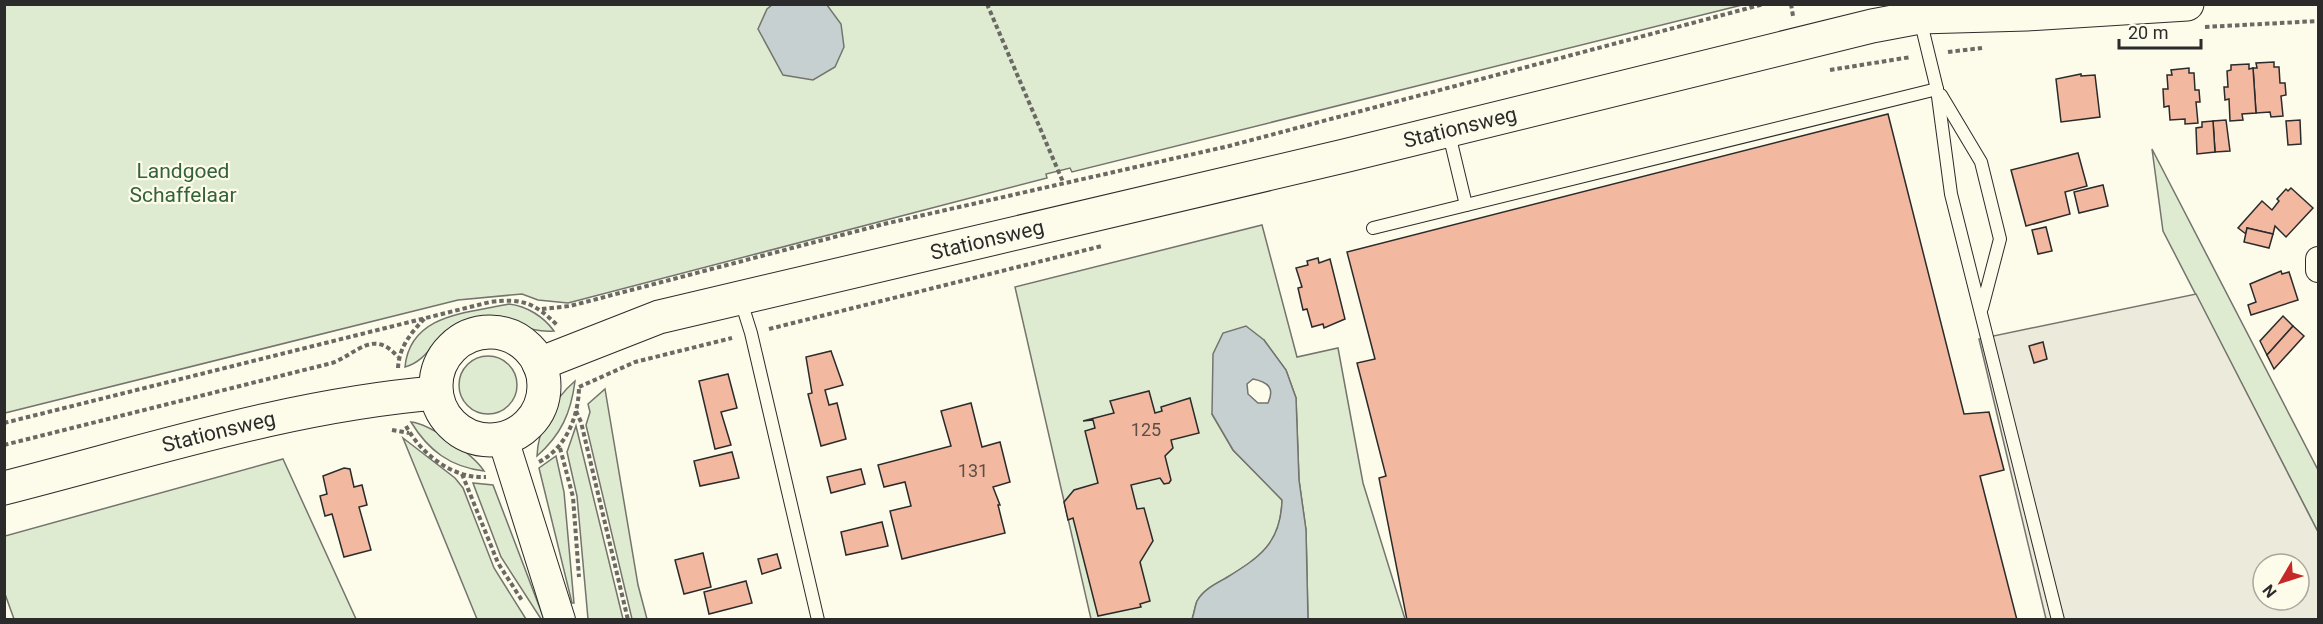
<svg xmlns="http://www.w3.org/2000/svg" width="2323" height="624" viewBox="0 0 2323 624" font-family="Roboto,sans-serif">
	<rect width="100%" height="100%" fill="#fdfbea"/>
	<!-- green -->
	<g fill="#deebd1" stroke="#74746e" stroke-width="1.5">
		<path d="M4 5H1742L1072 172 1070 168 1046 174 1047 178 568 303 538 300 522 294 458 300 5 413Z"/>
		<path d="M2152 149 2318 470V532L2163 231Z"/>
		<path d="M1262 225 1297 357 1338 348 1363 483 1405 619H1308L1306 530 1299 480 1296 398 1286 370 1264 340 1212 414 1233 450 1282 500C1281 543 1261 557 1226 578 1215 584 1203 590 1197 601 1195 606 1194 614 1192 619H1091L1015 287Z"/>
		<path d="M509 304C527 306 544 317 554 331 518 334 497 306 458 323 435 334 430 360 405 367 410 314 467 313 509 304Z"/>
		<circle cx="488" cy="385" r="29"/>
		<path d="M575 381C571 413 561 435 537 456 538 428 554 399 575 381Z"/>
		<path d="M605 389 638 585 647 619H632L586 425 590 412 588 404Z"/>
		<path d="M411 422C430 424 473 454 484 471 450 467 428 450 411 422Z"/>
		<path d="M576 426 623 619H588L577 496 567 452Z"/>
		<path d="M403 438 455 478 463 488 494 568 526 619H477Z"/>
		<path d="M556 456 564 492 574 603H572L539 468Z"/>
		<path d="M283 459 356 619H14L5 594V536Z"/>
		<path d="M473 483 493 485 544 619H541L501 557Z"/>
	</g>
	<!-- parking -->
	<path fill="#eceadb" stroke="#74746e" stroke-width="1.5" fill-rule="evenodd" d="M2196 294 2318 532V619H2046L1979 339ZM2263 564H2299V600H2263Z"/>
	<!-- water -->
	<g fill="#c7d0d0" stroke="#74746e" stroke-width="1.5" fill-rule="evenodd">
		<path d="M772 5H827L841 24 844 47 835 67 813 80 783 75 758 29 767 9Z"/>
		<path d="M1246 326 1264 340 1286 370 1296 398 1299 480 1306 530 1308 619H1192C1194 614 1195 606 1197 601 1203 590 1215 584 1226 578 1260 557 1281 543 1282 500L1233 450 1212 414 1213 354 1223 333ZM1253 379C1268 382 1275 388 1268 403H1258L1248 394 1247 384Z"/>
	</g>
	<!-- building -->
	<g fill="#f2b8a0" stroke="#2b2b2b" stroke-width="1.5">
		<path d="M2274 62V67H2279L2280 83H2285L2286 95 2281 96 2283 116 2271 117 2270 112 2256 113 2253 68H2257L2256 63Z"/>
		<path d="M2249 64V69L2253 68 2256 113 2242 114 2243 120 2230 121 2229 99 2225 100 2224 87H2228L2227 71 2231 70V65Z"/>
		<path d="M2189 68V73H2194L2195 90H2199L2200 102H2196L2198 123 2185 124V119L2170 120 2169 106 2164 107 2163 89H2168L2167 75H2172L2171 70Z"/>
		<path d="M2081 74V76L2095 75 2100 117 2061 122 2056 79Z"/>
		<path d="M1888 114 1964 414 1989 412 2004 470 1980 476 2017 620H1407L1379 478 1386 476 1357 363 1375 359 1347 252Z"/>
		<path d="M2226 120 2230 151 2215 152 2213 121Z"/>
		<path d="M2300 120 2301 144 2288 145 2286 121Z"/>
		<path d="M2213 121 2215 152 2197 154 2196 128 2202 127V122Z"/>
		<path d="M2078 153 2087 186 2065 192 2070 214 2026 226 2011 170Z"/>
		<path d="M2103 185 2108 206 2079 213 2074 192Z"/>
		<path d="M2291 188 2313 208 2286 237 2275 226 2273 234 2247 228 2246 234 2238 228 2262 201 2272 210 2279 201 2277 199 2286 189 2288 191Z"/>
		<path d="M2046 227 2052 251 2038 254 2032 230Z"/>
		<path d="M2247 228 2273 234 2269 248 2244 242Z"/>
		<path d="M1318 258 1319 263 1330 259 1345 319 1324 328 1323 324 1312 327 1307 309 1303 310 1298 288 1302 287 1296 268 1308 265 1307 261Z"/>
		<path d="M2281 271 2282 274 2289 272 2298 300 2251 315 2248 305 2256 302 2250 284Z"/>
		<path d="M2283 316 2293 326 2267 355 2260 341Z"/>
		<path d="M2293 326 2304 336 2274 369 2267 355Z"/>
		<path d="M2043 342 2047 359 2034 363 2029 346Z"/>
		<path d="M831 351 843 385 825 390 829 405 837 403 846 439 821 446 808 394 812 393 806 357Z"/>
		<path d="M728 374 737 408 721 412 731 445 715 449 699 381Z"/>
		<path d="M1149 391 1155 413 1162 411 1161 407 1190 398 1199 433 1171 440 1173 448 1165 456 1171 480 1169 483 1164 484 1160 478 1131 485 1137 509 1144 508 1153 541 1140 562 1150 601 1140 604 1141 607 1098 616 1073 518 1068 520 1064 502 1074 490 1098 483 1085 431 1095 428 1093 420 1083 421 1114 413 1110 401Z"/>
		<path d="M971 403 982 447 1000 442 1010 482 993 487 1000 505H998L1005 533 902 559 890 511 911 506 905 482 884 487 878 465 951 446 941 411Z"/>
		<path d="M732 452 739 478 700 486 694 461Z"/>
		<path d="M344 468 350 469 354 487 362 485 367 505 359 507 371 550 344 557 332 514 325 516 320 496 327 494 323 476Z"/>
		<path d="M861 469 865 484 831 493 827 477Z"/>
		<path d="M882 522 888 546 846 555 841 532Z"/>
		<path d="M703 553 711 587 684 594 675 560Z"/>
		<path d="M777 554 781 568 762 574 758 559Z"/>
		<path d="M746 581 752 603 709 614 704 592Z"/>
	</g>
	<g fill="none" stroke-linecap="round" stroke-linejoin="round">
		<defs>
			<g id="service">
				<path d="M1920 19 1937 89 1951 194 2058 620"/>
				<path d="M1941 95 1981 162 2000 239 1982 308"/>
				<path d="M1448 130 1466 205"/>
				<path d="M1373 228 1937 89"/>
				<path d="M740 298 751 333 818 620"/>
			</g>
			<path id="minor" d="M2318 259V270"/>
			<path id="tertiary" d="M503 439 560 620"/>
			<g id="secondary">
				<circle cx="490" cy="386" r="54"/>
				<path id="s1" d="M539 364 659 317 1344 156 1872 26 1920 17 2027 14 2187 4"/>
				<path id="s2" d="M4 488C146 452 289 405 436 393"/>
			</g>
		</defs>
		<!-- service casing -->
		<use href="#service" stroke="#2b2b2b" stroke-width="14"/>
		<!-- minor casing -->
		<use href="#minor" stroke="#2b2b2b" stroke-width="26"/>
		<!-- tertiary casing -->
		<use href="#tertiary" stroke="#2b2b2b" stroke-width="32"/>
		<!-- secondary casing -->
		<use href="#secondary" stroke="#2b2b2b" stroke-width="35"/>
		<!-- path -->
		<g stroke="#6a6964" stroke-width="4" stroke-dasharray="4.5 3" stroke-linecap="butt">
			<path d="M987 4 1063 182"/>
			<path d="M1791 4 1793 16"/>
			<path d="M2205 27 2318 21"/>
			<path d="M1948 52 1982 48"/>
			<path d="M1830 70 1911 57"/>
			<path d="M542 309 570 306 884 224 1229 146 1764 4"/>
			<path d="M769 329 1102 246"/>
			<path d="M398 368C399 347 411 333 425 318"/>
			<path d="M579 387 635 362 732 338"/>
			<path d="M576 411 581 422 628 620"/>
			<path d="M4 423 490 302C523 298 535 303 558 326"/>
			<path d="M406 426C421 454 453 479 486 477"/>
			<path d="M392 430 409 433"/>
			<path d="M4 445 332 363C357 354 373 328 398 357"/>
			<path d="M560 448 573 497 579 577"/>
			<path d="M539 462C566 448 579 416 579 386"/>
			<path d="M462 474 498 563 523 602"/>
		</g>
		<!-- service -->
		<use href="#service" stroke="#fdfbea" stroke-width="12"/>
		<!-- minor -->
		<use href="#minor" stroke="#fdfbea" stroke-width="24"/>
		<!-- tertiary -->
		<use href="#tertiary" stroke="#fdfbea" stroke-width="30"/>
		<!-- secondary -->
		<use href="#secondary" stroke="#fdfbea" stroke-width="33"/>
	</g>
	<g text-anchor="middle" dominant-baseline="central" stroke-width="4.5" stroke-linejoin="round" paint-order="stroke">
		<!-- number labels -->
		<g font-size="18" fill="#5d4e48">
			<text x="1146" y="429">125</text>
			<text x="973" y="470">131</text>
		</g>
		<!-- street labels -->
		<g font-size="21" fill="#2b2b2b" stroke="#fdfbea">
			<text stroke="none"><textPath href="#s1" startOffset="952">Stationsweg</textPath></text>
			<text stroke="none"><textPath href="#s1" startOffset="466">Stationsweg</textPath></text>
			<text stroke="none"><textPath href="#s2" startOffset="222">Stationsweg</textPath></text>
		</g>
		<!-- park labels -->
		<g font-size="21" fill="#34623c" stroke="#fdfbea">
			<text x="183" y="171">Landgoed<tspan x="183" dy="24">Schaffelaar</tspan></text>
		</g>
	</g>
	<!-- border -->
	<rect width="2323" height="624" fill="none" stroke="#2b2b2b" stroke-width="12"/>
	<!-- north arrow -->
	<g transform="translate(2281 582) rotate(231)"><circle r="28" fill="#fdfbea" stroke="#a9a89e" stroke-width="1.5"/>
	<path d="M0-4.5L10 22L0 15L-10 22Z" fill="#c62828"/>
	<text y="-9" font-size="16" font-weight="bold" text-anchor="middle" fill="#2b2b2b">N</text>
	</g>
	<!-- scale -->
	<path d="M2119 39v9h82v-9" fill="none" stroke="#2b2b2b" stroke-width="3"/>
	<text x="2128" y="39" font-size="18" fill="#2b2b2b" stroke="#fdfbea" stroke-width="4.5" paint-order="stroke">20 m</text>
</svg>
